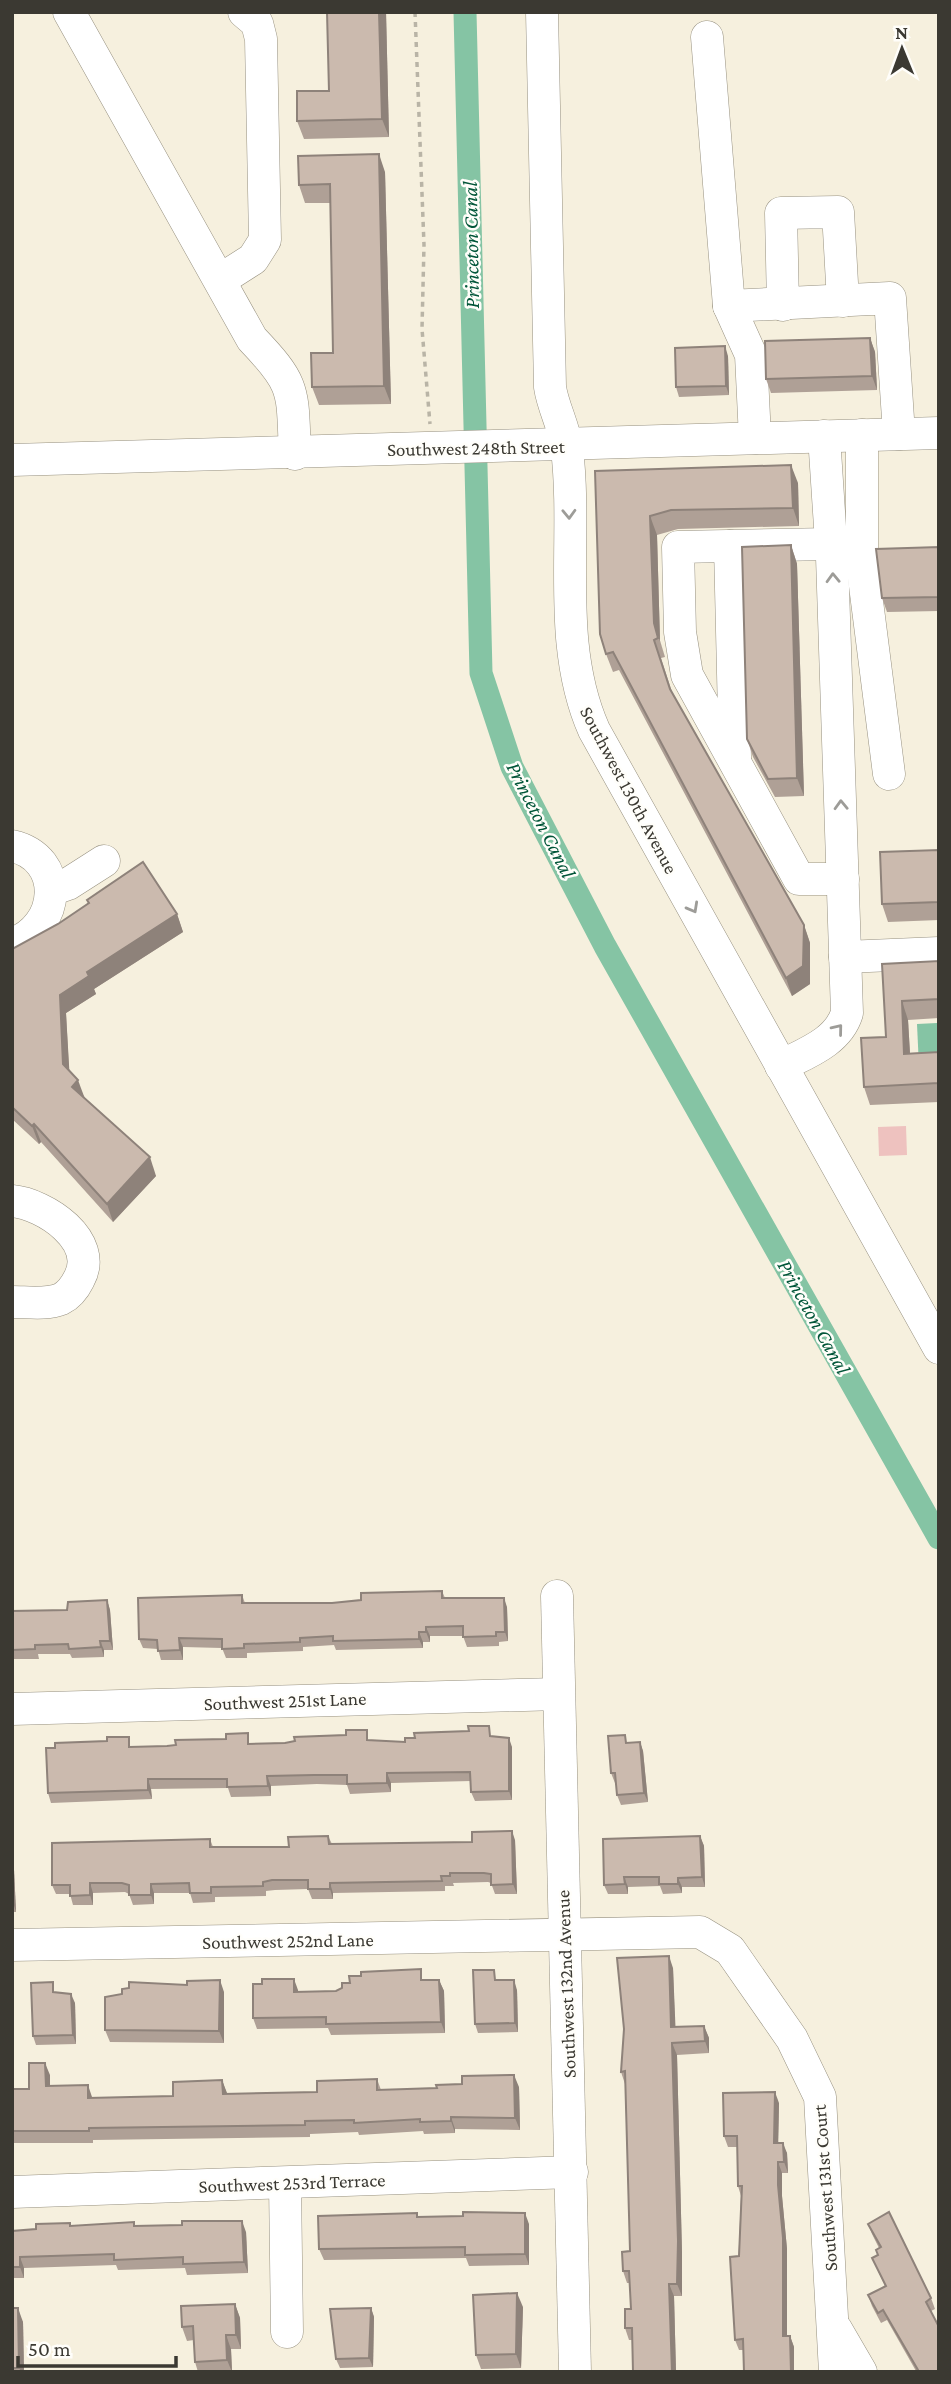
<svg xmlns="http://www.w3.org/2000/svg" width="951" height="2384" viewBox="0 0 951 2384" font-family="'Crimson Pro',serif">
	<rect width="100%" height="100%" fill="#f6f0de"/>
	<!-- green -->
	<path fill="#eec2bf" d="M906 1126 907 1155 879 1156 878 1127Z"/>
	<!-- water -->
	<path fill="#85c4a4" d="M937 1023 938 1066 919 1067 917 1024Z"/>
	<g fill="none" stroke-linecap="round" stroke-linejoin="round">
		<!-- canal -->
		<path stroke="#85c4a4" stroke-width="23" d="M465 12 481 673 512 767 605 946 939 1538"/>
		<defs>
			<g id="minor">
				<path d="M69 12 252 339C297 386 292 390 295 454"/>
				<path d="M542 12 550 387C553 408 565 428 567 449 578 542 555 642 594 730L939 1348"/>
				<path d="M707 37 729 306 751 355 755 438"/>
				<path d="M220 280 253 259 265 240 261 39 257 23 244 12"/>
				<path d="M783 305 781 213 838 212 843 301"/>
				<path d="M729 306 890 298 899 434"/>
				<path d="M862 435V562L889 774"/>
				<path d="M12 460 939 433"/>
				<path d="M831 544 678 547 680 632 687 675 799 879H843"/>
				<path d="M730 546 735 757"/>
				<path d="M12 846C66 858 61 927 12 944"/>
				<path d="M51 890 68 884 104 861"/>
				<path d="M845 957 939 953"/>
				<path d="M781 1066C806 1053 838 1042 847 1013L832 557 824 436"/>
				<path d="M12 1201C45 1204 100 1241 79 1279 75 1287 69 1295 61 1299 47 1305 27 1302 12 1302"/>
				<path d="M557 1596 575 2372"/>
				<path d="M12 1709 558 1694"/>
				<path d="M12 1945 700 1932 730 1950 792 2039 820 2097 835 2372"/>
				<path d="M285 2183 287 2332"/>
				<path d="M12 2192 572 2172"/>
				<path d="M836 2329 861 2372"/>
			</g>
		</defs>
		<!-- minor casing -->
		<use href="#minor" stroke="#979180" stroke-width="33"/>
		<!-- path -->
		<path stroke="#b9b4a6" stroke-width="3.5" stroke-dasharray="5 5" stroke-linecap="butt" d="M415 12 424 245 422 329 430 424"/>
		<!-- minor -->
		<use href="#minor" stroke="#fff" stroke-width="32"/>
	</g>
	<!-- wall -->
	<g fill="#afa096">
		<path d="M386 12 389 137 304 139 297 121 329 91Z"/>
		<path d="M385 172 391 404 319 405 312 387 333 353 330 203H305L299 185Z"/>
		<path d="M870 338 875 352 877 390 771 393 766 379Z"/>
		<path d="M728 356 729 395 679 397 676 387Z"/>
		<path d="M595 471 798 483 799 526 678 529 657 535 660 641 665 657 661 658 672 692 804 925 810 943V984L792 996 619 670 613 672 606 654Z"/>
		<path d="M791 545 797 564 804 796 775 797 753 757 747 739Z"/>
		<path d="M939 547V611L887 612 882 598Z"/>
		<path d="M939 850V920L888 922 882 904Z"/>
		<path d="M87 900 177 914 183 932 94 989 96 994 66 1013 69 1070 85 1098 156 1176 113 1222 41 1142 39 1144 12 1119V949L58 924 88 904Z"/>
		<path d="M939 961V1018L908 1020 910 1053 939 1052V1102L870 1105 864 1087 886 1037 882 964Z"/>
		<path d="M442 1591 445 1598 507 1607 508 1641 499 1642V1646L467 1647 463 1636H430V1642H423V1648L336 1650 334 1645 303 1647V1651L247 1653V1658H226L222 1648 183 1647V1660H161L158 1649 143 1648 139 1639 242 1595 245 1603H332Z"/>
		<path d="M107 1600 110 1610 113 1650H104V1657L72 1658 70 1654H38L39 1659H12V1611L67 1610Z"/>
		<path d="M493 1736 512 1747V1800L475 1801 471 1792V1781L391 1783V1792L350 1794 347 1785 317 1784 271 1786V1796L231 1797 228 1788 151 1789 152 1799 51 1803 48 1793 55 1748 107 1741 132 1747 370 1740 405 1742Z"/>
		<path d="M640 1742 643 1751 648 1802 621 1805 617 1795 616 1783H615L611 1773 628 1743Z"/>
		<path d="M12 1828 16 1912H12Z"/>
		<path d="M328 1836 332 1844 472 1842 515 1840 517 1894H495L491 1883 488 1882 453 1883 454 1886H445V1891L333 1893V1899H312L308 1889 275 1890 266 1891V1896L215 1897V1902L193 1903 190 1893H154V1904L133 1905 129 1894 125 1892 93 1893V1905H73L70 1894H56L52 1885 210 1839 213 1847H289Z"/>
		<path d="M700 1836 704 1846 705 1887H682V1893L663 1894 660 1886 628 1887V1894H608L604 1885Z"/>
		<path d="M673 1968 675 2027 704 2026 709 2038V2053L677 2055 682 2253V2296H674L676 2372H633L632 2340H629L625 2328 631 2309 630 2283H627L623 2271 630 2251 625 2084 621 2072Z"/>
		<path d="M425 1980H439L444 1991 445 2033 331 2035 328 2028 257 2029 253 2018 298 1990V1992L336 1991Z"/>
		<path d="M498 1980 517 1990 518 2032 478 2033 475 2024Z"/>
		<path d="M224 1992V2043L110 2042 105 2030Z"/>
		<path d="M57 1993 75 2003 76 2044 36 2045 33 2036Z"/>
		<path d="M50 2075V2086L92 2098 173 2096 222 2080 227 2094 317 2092 377 2079 381 2090 519 2087 520 2130 455 2129V2133L424 2134 423 2131 359 2135 358 2132 310 2134V2137L93 2140V2143H12V2089H29Z"/>
		<path d="M779 2103 778 2143 787 2153 788 2173H782V2196L787 2249V2336H790L794 2347V2372H744V2350H739L735 2340 741 2196 738 2186 737 2147H728L724 2136Z"/>
		<path d="M417 2213 418 2217 463 2216 529 2224V2265L469 2266 466 2258 324 2260 319 2249Z"/>
		<path d="M134 2222 135 2226 246 2232 248 2273 187 2275 185 2268 118 2270 116 2265 24 2268V2278H12V2231L36 2229 70 2223 71 2226Z"/>
		<path d="M868 2224 931 2298 935 2309 931 2311 939 2372 916 2371 887 2320 881 2323 872 2306 868 2295 885 2286 872 2258 878 2256 876 2250 879 2248 872 2234Z"/>
		<path d="M235 2304 240 2318 241 2349H231L232 2372H198L195 2362 194 2340 187 2341 182 2327Z"/>
		<path d="M523 2307 521 2368 481 2369 476 2355Z"/>
		<path d="M12 2308 23 2322 24 2372H12Z"/>
		<path d="M371 2308 374 2317 373 2367 340 2368 336 2359Z"/>
	</g>
	<!-- shaded-wall -->
	<g fill="#8e827a">
		<path d="M379 12H386L389 137 382 119Z"/>
		<path d="M379 154 385 172 391 404 384 386Z"/>
		<path d="M870 338 875 352 877 390 872 376Z"/>
		<path d="M725 346 728 356 729 395 726 386Z"/>
		<path d="M791 465 798 483 799 526 793 508Z"/>
		<path d="M650 516 657 535 660 641 665 657 654 623Z"/>
		<path d="M791 545 797 564 804 796 797 778Z"/>
		<path d="M177 914 183 932 94 989 96 994 66 1013 70 1082 63 1064 60 995 87 972Z"/>
		<path d="M804 925 810 943V984L792 996 786 978Z"/>
		<path d="M902 1001 908 1020 911 1072 904 1054Z"/>
		<path d="M78 1080 85 1099 72 1087Z"/>
		<path d="M34 1124 41 1142 39 1144 32 1126Z"/>
		<path d="M150 1157 156 1176 113 1222 107 1204Z"/>
		<path d="M504 1598 507 1607 508 1641 505 1632Z"/>
		<path d="M107 1600 110 1610 113 1650 110 1641Z"/>
		<path d="M426 1627 430 1636V1642L426 1632Z"/>
		<path d="M419 1632 423 1642V1648L419 1639Z"/>
		<path d="M179 1638 183 1647V1660L180 1650Z"/>
		<path d="M100 1641 104 1650V1657L101 1647Z"/>
		<path d="M509 1738 512 1747V1800L509 1791Z"/>
		<path d="M640 1742 643 1751 648 1802 644 1793Z"/>
		<path d="M387 1773 391 1783V1792L387 1783Z"/>
		<path d="M267 1776 271 1786V1796L268 1786Z"/>
		<path d="M148 1779 151 1789 152 1799 148 1790Z"/>
		<path d="M12 1828 16 1912 13 1902 12 1890Z"/>
		<path d="M512 1831 515 1840 517 1894 513 1884Z"/>
		<path d="M700 1836 704 1846 705 1887 702 1877Z"/>
		<path d="M624 1877 628 1887V1894L625 1884Z"/>
		<path d="M678 1878 682 1887V1893L678 1884Z"/>
		<path d="M90 1883 93 1893V1905L90 1895Z"/>
		<path d="M330 1883 333 1893V1899L330 1889Z"/>
		<path d="M151 1884 154 1893V1904L151 1895Z"/>
		<path d="M669 1956 673 1968 676 2039 671 2027Z"/>
		<path d="M294 1979 298 1990 299 2003 294 1992Z"/>
		<path d="M220 1980 224 1992V2043L219 2031Z"/>
		<path d="M439 1980 444 1991 445 2033 441 2022Z"/>
		<path d="M514 1980 517 1990 518 2032 515 2023Z"/>
		<path d="M71 1994 75 2003 76 2044 73 2035Z"/>
		<path d="M704 2026 709 2038V2053L705 2041Z"/>
		<path d="M672 2043 677 2055 682 2253V2296L677 2284Z"/>
		<path d="M45 2063 50 2075V2098L46 2086Z"/>
		<path d="M514 2075 519 2087 520 2130 515 2118Z"/>
		<path d="M222 2080 227 2093V2107L223 2094Z"/>
		<path d="M88 2085 92 2097 88 2098Z"/>
		<path d="M775 2092 779 2103 778 2153 774 2143Z"/>
		<path d="M451 2117 455 2129V2133L451 2121Z"/>
		<path d="M783 2143 787 2153 788 2173 784 2162Z"/>
		<path d="M778 2162 782 2173V2196L787 2249V2347L783 2336Z"/>
		<path d="M525 2213 529 2224V2265L525 2254Z"/>
		<path d="M242 2221 246 2232 248 2273 244 2262Z"/>
		<path d="M20 2257 24 2268V2278L20 2267Z"/>
		<path d="M669 2284 674 2296 676 2372H672Z"/>
		<path d="M517 2293 523 2307 521 2368 516 2354Z"/>
		<path d="M235 2304 240 2318 241 2349 236 2335Z"/>
		<path d="M18 2308 23 2322 24 2372H21L19 2368Z"/>
		<path d="M371 2308 374 2317 373 2367 369 2358Z"/>
		<path d="M226 2335 231 2349 232 2372 227 2360Z"/>
		<path d="M790 2336 794 2347V2372H791Z"/>
	</g>
	<!-- building -->
	<g fill="#cbbaae" stroke="#8e827a" stroke-width="2">
		<path d="M327 12H379L382 119 297 121V91H329Z"/>
		<path d="M379 154 384 386 312 387 311 353H333L330 184 299 185 298 156Z"/>
		<path d="M870 338 872 376 766 379 765 341Z"/>
		<path d="M725 346 726 386 676 387 675 348Z"/>
		<path d="M791 465 793 508 671 510 650 516 654 623 658 638 654 640 670 689 804 925 803 966 786 978 613 652 606 654 600 634 595 471Z"/>
		<path d="M791 545 797 778 768 779 747 739 742 547Z"/>
		<path d="M939 547V597L882 598 876 549Z"/>
		<path d="M939 850V902L882 904 880 852Z"/>
		<path d="M143 862 177 914 87 972 89 976 60 995 63 1064 78 1080 72 1087 150 1157 107 1204 34 1124 32 1126 12 1107V949L58 924 89 903 87 900Z"/>
		<path d="M939 961V999L902 1001 904 1054 939 1052V1107L938 1083 864 1087 861 1038 886 1037 882 964Z"/>
		<path d="M442 1591V1598H504L505 1632H496V1636L463 1637V1626L426 1627V1632H419V1639L333 1641V1636L300 1638V1642L244 1644V1648L222 1649V1639L179 1638 180 1650 158 1651 157 1640 139 1639 138 1598 242 1595V1603H332L361 1600V1593Z"/>
		<path d="M107 1600 110 1641H100L101 1647 69 1649 68 1644 35 1645V1649L12 1650V1611L67 1610 68 1602Z"/>
		<path d="M468 1726H489L490 1736 509 1738V1791L471 1792 470 1772 387 1773V1783L347 1784V1775H314L267 1776 268 1786 227 1787V1779H148V1790L48 1793 46 1748H55V1743L107 1741V1737H129V1747L167 1746 176 1745 175 1740 226 1739V1734L248 1733V1744L285 1743 295 1741 294 1737 346 1735V1730H367V1740L405 1742V1738H415L414 1733 469 1731Z"/>
		<path d="M625 1735 626 1743 640 1742 644 1793 617 1795 615 1773H611L608 1736Z"/>
		<path d="M512 1831 513 1884 491 1885V1874L484 1873H450V1876H441L442 1881 330 1883V1889H308V1880H272L263 1882V1886L211 1887V1893H190L189 1883 151 1884V1895H129V1885L122 1883H90V1895L70 1896V1885H52V1843L210 1839V1847H289L288 1837 328 1836 329 1844 472 1842V1832Z"/>
		<path d="M700 1836 702 1877 678 1878V1884H659V1877H624L625 1884 604 1885 603 1839Z"/>
		<path d="M669 1956 671 2027 704 2026 705 2041 672 2043 678 2241 677 2284H669L672 2372H633L632 2328H625V2309H631L629 2271H623L622 2252 630 2251 625 2071 621 2072 624 2029 617 1958Z"/>
		<path d="M421 1969V1980H439L441 2022 326 2024V2017L253 2018V1984H262V1979H294V1992L336 1991 342 1988V1983H350L349 1976H361V1972Z"/>
		<path d="M473 1970H494L495 1980H514L515 2023 475 2024Z"/>
		<path d="M220 1980 219 2031 105 2030V1997L122 1994V1989L129 1988V1982L187 1985V1981Z"/>
		<path d="M53 1982V1992L71 1994 73 2035 33 2036 31 1983Z"/>
		<path d="M29 2063H45L46 2086 88 2085V2098L173 2096V2082L222 2080 223 2094 317 2092V2081L377 2079V2090L437 2088 436 2085 462 2084V2076L514 2075 515 2118 451 2117V2121L420 2122V2119L354 2123V2120L305 2121V2125L89 2128V2131H12V2089H29Z"/>
		<path d="M775 2092 774 2143H783L784 2162H778V2185L783 2238V2336H790L791 2372H744L743 2339 735 2340 730 2257 739 2256 742 2186H738L737 2136H724L723 2093Z"/>
		<path d="M463 2212 525 2213V2254L465 2255V2247L319 2249 318 2216 417 2213V2217L463 2216Z"/>
		<path d="M889 2212 931 2298 926 2302 939 2327V2372H915L918 2370 883 2310 878 2313 868 2295 886 2286 872 2258 878 2255 876 2250 881 2247 868 2224Z"/>
		<path d="M182 2221H242L244 2262 183 2264V2257L114 2260V2254L20 2257V2267H12V2231L36 2229V2224L70 2223V2226L134 2222V2226L182 2225Z"/>
		<path d="M517 2293 516 2354 476 2355 473 2295Z"/>
		<path d="M235 2304 236 2335H226L227 2360 195 2362 193 2326 182 2327 181 2306Z"/>
		<path d="M12 2308H18L19 2368H12Z"/>
		<path d="M371 2308 369 2358 336 2359 330 2309Z"/>
	</g>
	<!-- one-way arrows -->
	<defs><path id="oneway-chevron" d="M-2-3.5L2.5 0L-2 3.5" fill="none" stroke-width="1.6" stroke-linecap="round" stroke-linejoin="round" transform="scale(1.75)"/></defs>
	<g stroke="#9d9c98">
		<use href="#oneway-chevron" transform="translate(569 514) rotate(88)"/>
		<use href="#oneway-chevron" transform="translate(833 578) rotate(-92)"/>
		<use href="#oneway-chevron" transform="translate(841 805) rotate(-92)"/>
		<use href="#oneway-chevron" transform="translate(693 908) rotate(61)"/>
		<use href="#oneway-chevron" transform="translate(838 1029) rotate(-51)"/>
	</g>
	<g text-anchor="middle" dominant-baseline="central" stroke-width="5" stroke-linejoin="round" paint-order="stroke">
		<!-- street labels -->
		<g font-size="19" fill="#3b3932" stroke="#fffefa">
			<text transform="translate(476 448) rotate(-1)">Southwest 248th Street</text>
			<text transform="translate(629 790) rotate(62)">Southwest 130th Avenue</text>
			<text transform="translate(285 1701) rotate(-2)">Southwest 251st Lane</text>
			<text transform="translate(288 1941) rotate(-1)">Southwest 252nd Lane</text>
			<text transform="translate(566 1984) rotate(-92)">Southwest 132nd Avenue</text>
			<text transform="translate(292 2183) rotate(-2)">Southwest 253rd Terrace</text>
			<text transform="translate(825 2188) rotate(-94)">Southwest 131st Court</text>
		</g>
		<!-- water labels -->
		<g font-size="21" font-style="italic" fill="#025639" stroke="#fffefa">
			<text transform="translate(471 245) rotate(-91)">Princeton Canal</text>
			<text transform="translate(541 820) rotate(63)">Princeton Canal</text>
			<text transform="translate(814 1317) rotate(61)">Princeton Canal</text>
		</g>
	</g>
	<!-- border -->
	<rect width="951" height="2384" fill="none" stroke="#3b3932" stroke-width="28"/>
	<!-- north arrow -->
	<g transform="translate(902 49) rotate(359)" stroke="#fffefa" stroke-width="5" paint-order="stroke">
	<path d="M0-5L12 26L0 18L-12 26Z" fill="#3b3932"/>
	<text y="-10" font-size="19" font-weight="bold" text-anchor="middle" fill="#3b3932">N</text>
	</g>
	<!-- scale -->
	<path d="M18 2356v10h158v-10" fill="none" stroke="#3b3932" stroke-width="3.5"/>
	<text x="28" y="2356" font-size="21" fill="#3b3932" stroke="#fffefa" stroke-width="5" paint-order="stroke">50 m</text>
</svg>
